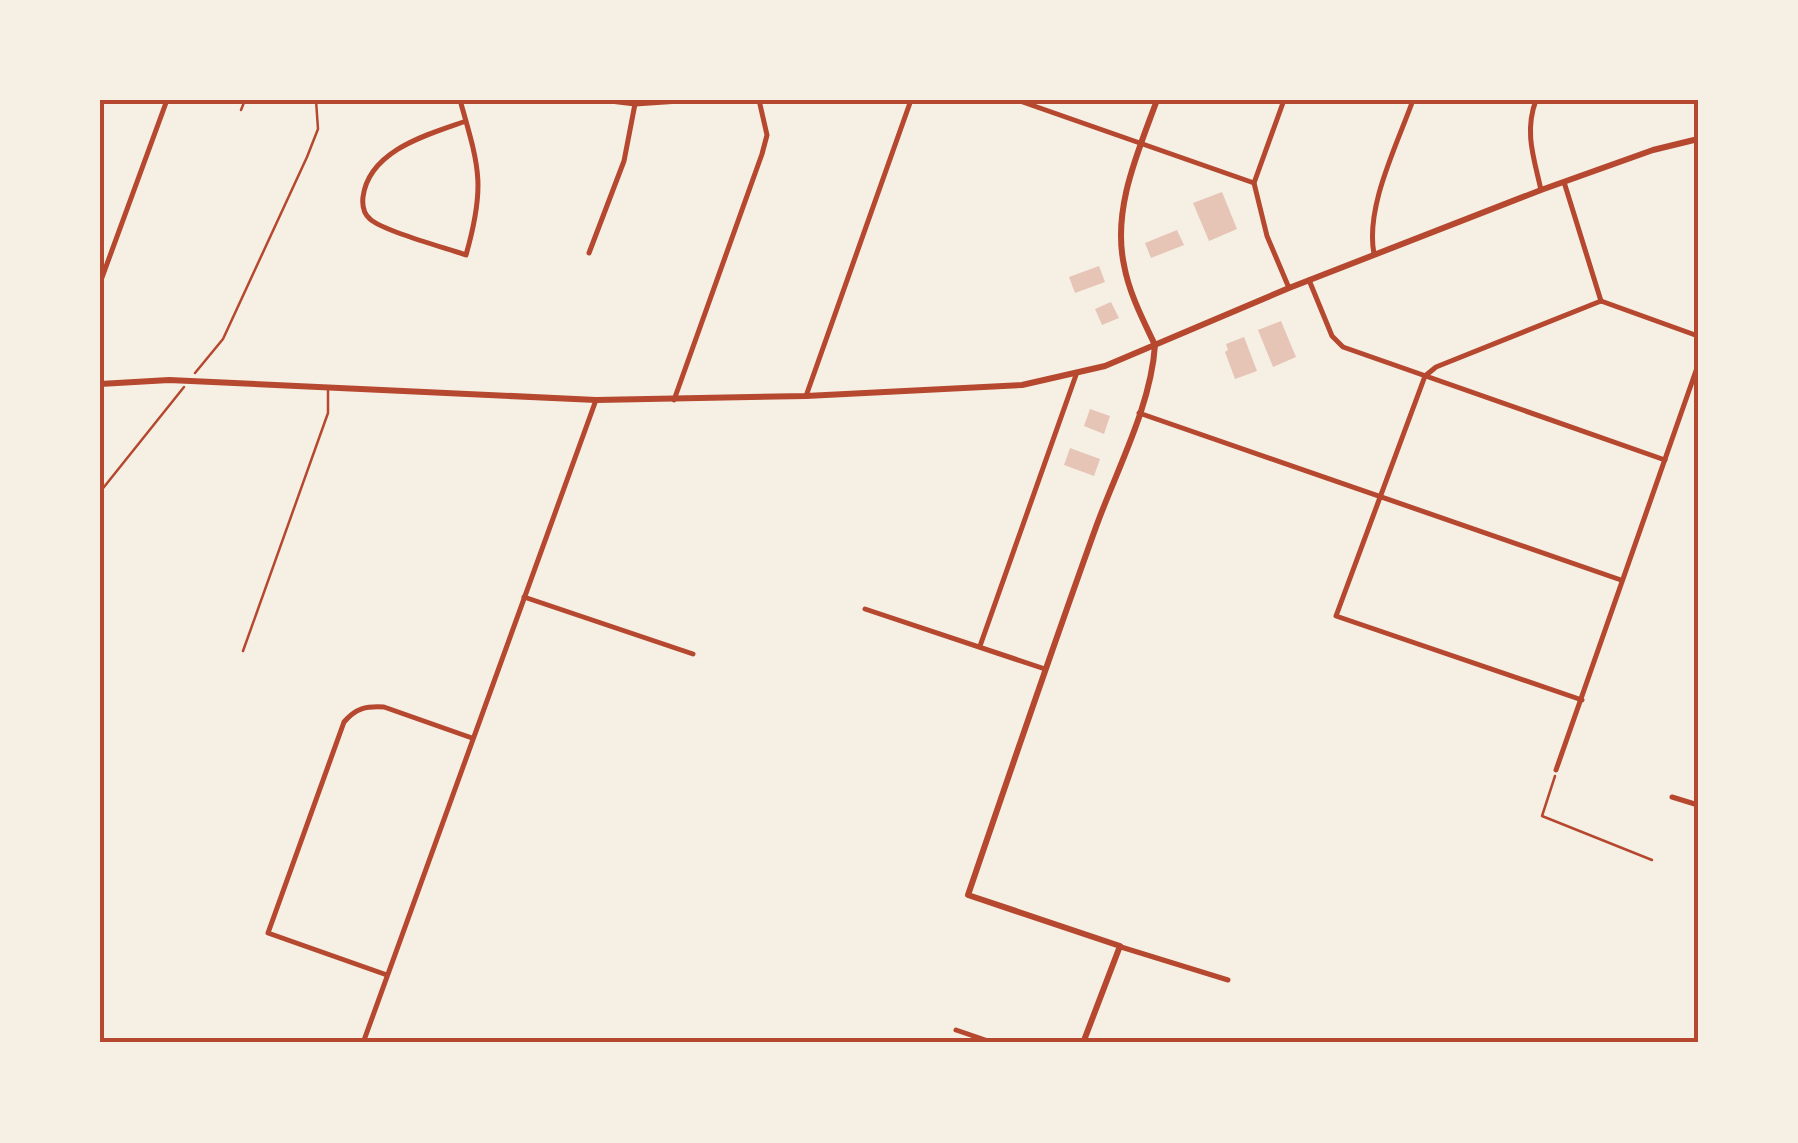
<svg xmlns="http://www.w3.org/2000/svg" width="1798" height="1143" viewBox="0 0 1798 1143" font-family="'Fira Sans',sans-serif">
	<rect width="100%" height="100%" fill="#f6efe4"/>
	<!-- building -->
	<g fill="#e6c5b7">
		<path d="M1222 192 1237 229 1209 241 1193 203Z"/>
		<path d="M1177 230 1184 245 1151 258 1145 243Z"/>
		<path d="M1099 266 1105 282 1075 293 1069 277Z"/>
		<path d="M1111 302 1119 318 1102 325 1095 309Z"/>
		<path d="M1281 321 1296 357 1273 367 1258 330Z"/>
		<path d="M1244 337 1257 371 1235 379 1225 352 1228 350 1226 344Z"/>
		<path d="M1090 409 1110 416 1104 434 1084 426Z"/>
		<path d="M1070 448 1100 459 1094 476 1064 465Z"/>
	</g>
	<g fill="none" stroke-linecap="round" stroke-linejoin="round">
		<!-- path -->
		<g stroke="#b5482f" stroke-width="2.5">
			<path d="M195 373 223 339 307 157 318 129 316 100"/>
			<path d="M100 492 184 387"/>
			<path d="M1555 776 1542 816 1652 860"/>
		</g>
		<!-- service -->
		<g stroke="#b5482f" stroke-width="2.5">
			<path d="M241 110 245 100"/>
			<path d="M243 651 328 413V391"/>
		</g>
		<!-- minor -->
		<g stroke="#b5482f" stroke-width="5">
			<path d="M460 100C479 167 486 185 466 255 446 248 383 231 370 219 363 213 362 206 363 197 369 150 429 134 466 121"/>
			<path d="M602 100 635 104 695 100"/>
			<path d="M1017 100 1254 183"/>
			<path d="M1284 100 1254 183 1267 236 1289 288"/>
			<path d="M1536 100C1524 132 1534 158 1541 190"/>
			<path d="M1564 182 1601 301"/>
			<path d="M589 253 624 161 635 104"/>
			<path d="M1374 254C1365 207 1397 145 1413 100"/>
			<path d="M1309 280 1332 336 1343 347 1665 460"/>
			<path d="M100 283 167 100"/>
			<path d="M1601 301 1698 336"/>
			<path d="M806 396 911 100"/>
			<path d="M674 400 762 154 767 135 759 100"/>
			<path d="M1139 413 1621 580"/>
			<path d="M524 597 693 654"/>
			<path d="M865 609 1045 669"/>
			<path d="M980 646 1076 375"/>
			<path d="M1582 700 1336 616 1425 376 1436 367 1601 301"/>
			<path d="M1556 770 1698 365"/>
			<path d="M1672 797 1698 805"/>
			<path d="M1121 947 1228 980"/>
			<path d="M387 975 268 933 344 722C356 708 366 706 384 707L472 738"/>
			<path d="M956 1030 994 1043"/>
			<path d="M363 1043 596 400"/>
		</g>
		<!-- tertiary -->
		<path stroke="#b5482f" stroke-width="6" d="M1083 1043 1120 946 968 895C1010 772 1052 649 1096 527 1117 469 1151 406 1155 345"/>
		<!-- secondary -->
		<g stroke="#b5482f" stroke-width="6">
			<path d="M1155 345C1143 320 1129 293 1124 265 1112 209 1138 152 1157 100"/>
			<path d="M100 384 169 380 596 400 806 396 1022 385 1105 366 1289 288 1541 190 1653 150 1698 139"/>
		</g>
	</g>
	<!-- border -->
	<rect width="1798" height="1143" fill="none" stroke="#f6efe4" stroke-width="205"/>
	<rect x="102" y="102" width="1594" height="938" fill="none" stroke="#b5482f" stroke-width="4"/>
</svg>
